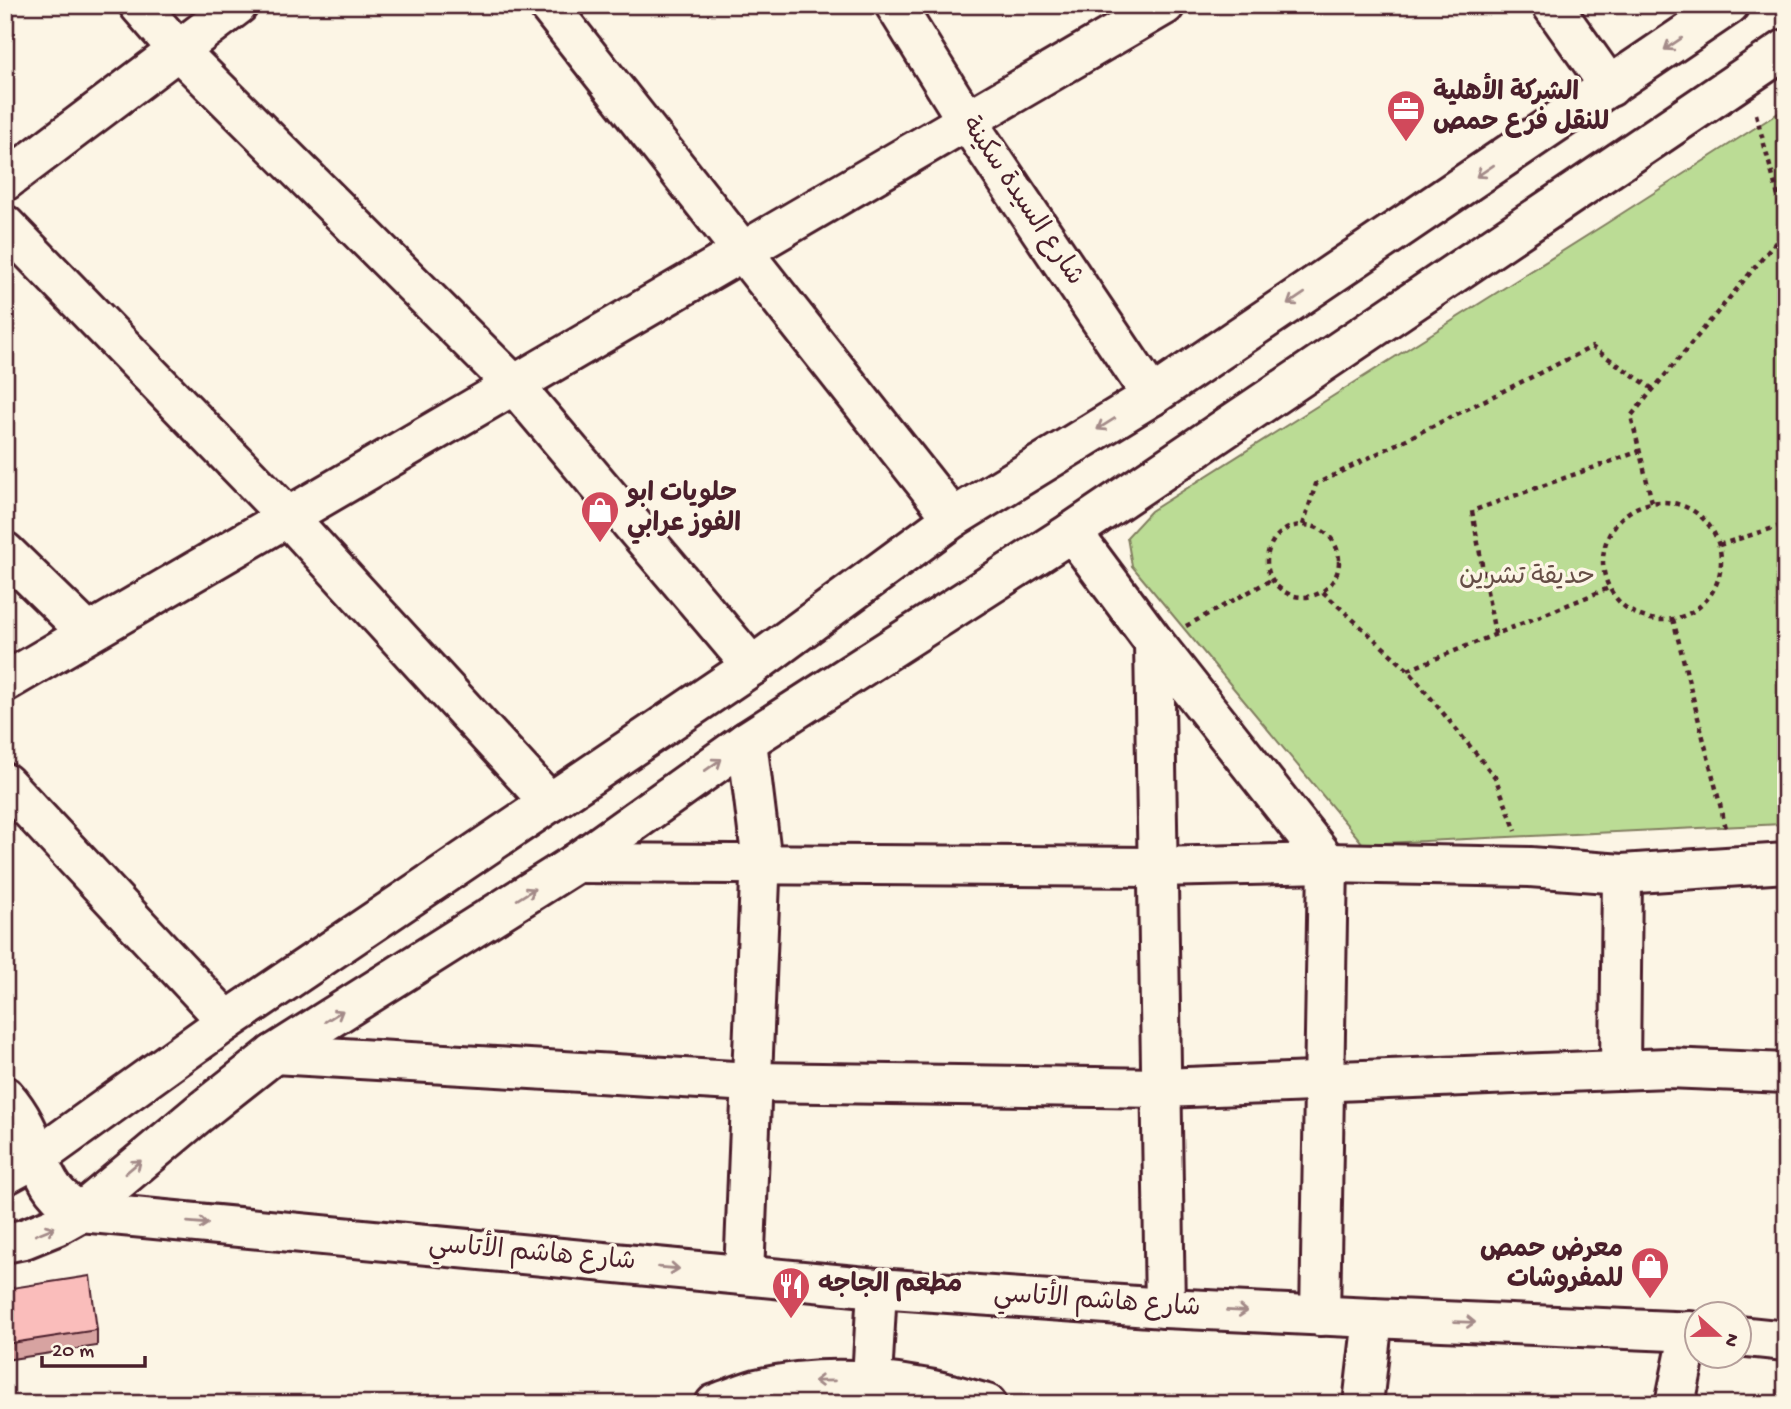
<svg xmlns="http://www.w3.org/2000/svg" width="1791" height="1409" viewBox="0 0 1791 1409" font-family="'Gochi Hand','Playpen Sans Arabic',sans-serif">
	<rect width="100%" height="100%" fill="#fcf5e5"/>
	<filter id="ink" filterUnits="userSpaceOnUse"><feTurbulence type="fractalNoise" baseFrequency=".0143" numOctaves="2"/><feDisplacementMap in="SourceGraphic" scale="14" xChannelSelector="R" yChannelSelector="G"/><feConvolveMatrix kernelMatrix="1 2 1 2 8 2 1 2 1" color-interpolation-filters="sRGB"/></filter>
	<g filter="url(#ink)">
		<!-- green -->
		<path fill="#bbdc95" stroke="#827e60" stroke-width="2" d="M1786 108V798L1782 824 1363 844 1132 566 1127 537 1151 511 1607 223Z"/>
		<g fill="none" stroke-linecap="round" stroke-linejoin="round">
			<defs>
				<g id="minor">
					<path d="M139 5 178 50 514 385 752 666"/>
					<path d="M548 5 953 518"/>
					<path d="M895 5 967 121 1152 396"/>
					<path d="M1552 5 1610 87"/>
					<path d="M5 181 238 5"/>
					<path d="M5 225 288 517 550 803"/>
					<path d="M1072 532 1154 642 1328 863 1320 1316"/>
					<path d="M5 552 88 633"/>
					<path d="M1154 642 1165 1308"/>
					<path d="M5 682 1165 5"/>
					<path d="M5 783 227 1021"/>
					<path d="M576 863 1157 867 1328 863 1530 867 1622 874 1786 863"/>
					<path d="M274 1054 751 1082 1163 1088 1668 1068 1786 1073"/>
					<path d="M1620 1070 1622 874"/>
					<path d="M5 1096C21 1114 30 1134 38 1157"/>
					<path d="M744 1275 761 855 747 741"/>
					<path d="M872 1380 877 1288"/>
					<path d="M715 1404C729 1399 743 1393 757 1389 832 1371 914 1381 987 1404"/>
					<path d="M1363 1404 1373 1318"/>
					<path d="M1675 1404 1690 1331"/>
				</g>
				<g id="major">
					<path d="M38 1157C47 1184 56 1197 81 1212L877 1288 1165 1308 1373 1318 1696 1332"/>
					<path d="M1738 1336 1786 1341"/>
				</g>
				<g id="highway">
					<path d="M5 1175 38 1157 227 1021 752 666 953 518 1152 396 1729 5"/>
					<path d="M5 1243 24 1239 56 1226 81 1212 198 1114 274 1054 576 863 747 741 1072 532 1786 49"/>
				</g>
			</defs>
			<!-- minor casing -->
			<use href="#minor" stroke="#4a1f2b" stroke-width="44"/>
			<!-- major casing -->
			<use href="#major" stroke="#4a1f2b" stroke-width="44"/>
			<!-- highway casing -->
			<use href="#highway" stroke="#4a1f2b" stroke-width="44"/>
			<!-- path -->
			<g stroke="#4a1f2b" stroke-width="4.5" stroke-dasharray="5 5" stroke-linecap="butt">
				<path d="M1756 114 1786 226"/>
				<path d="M1652 502 1631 416 1786 230"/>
				<circle cx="1662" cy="561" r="59"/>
				<circle cx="1303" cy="561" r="36"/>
				<path d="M1303 525 1316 484 1592 347 1653 389"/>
				<path d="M1719 545 1786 524"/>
				<path d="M1323 592 1408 670 1495 777 1516 831"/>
				<path d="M1673 619 1727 832"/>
				<path d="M1186 626 1271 580"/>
				<path d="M1495 634 1472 511 1640 451"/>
				<path d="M1408 670 1609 588"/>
			</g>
			<!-- minor -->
			<use href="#minor" stroke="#fcf5e5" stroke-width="38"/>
			<!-- major -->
			<use href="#major" stroke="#fcf5e5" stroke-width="38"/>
			<!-- highway -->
			<use href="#highway" stroke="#fcf5e5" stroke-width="38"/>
		</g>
		<!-- wall -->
		<path fill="#d7a3a1" stroke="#4a1f2b" stroke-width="2" d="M5 1289 97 1330V1346L5 1360Z"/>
		<!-- building -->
		<path fill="#fabdbb" stroke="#4a1f2b" stroke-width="2" d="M90 1276 97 1330 5 1344V1289Z"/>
		<!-- one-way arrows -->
		<defs><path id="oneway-shaft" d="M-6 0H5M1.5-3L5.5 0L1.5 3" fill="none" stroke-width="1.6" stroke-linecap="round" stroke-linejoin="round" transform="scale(1.75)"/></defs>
		<g stroke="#a38a88">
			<use href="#oneway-shaft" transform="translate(1673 44) rotate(146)"/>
			<use href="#oneway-shaft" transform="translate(1485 171) rotate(146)"/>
			<use href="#oneway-shaft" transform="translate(1296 299) rotate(146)"/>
			<use href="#oneway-shaft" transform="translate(1106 424) rotate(148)"/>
			<use href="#oneway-shaft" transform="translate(713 765) rotate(-35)"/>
			<use href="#oneway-shaft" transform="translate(526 894) rotate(-32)"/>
			<use href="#oneway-shaft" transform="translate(334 1016) rotate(-32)"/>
			<use href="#oneway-shaft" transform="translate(133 1167) rotate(-40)"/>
			<use href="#oneway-shaft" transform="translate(198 1223) rotate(5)"/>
			<use href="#oneway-shaft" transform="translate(45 1231) rotate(-22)"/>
			<use href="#oneway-shaft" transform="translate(669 1268) rotate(5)"/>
			<use href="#oneway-shaft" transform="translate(1237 1311) rotate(3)"/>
			<use href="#oneway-shaft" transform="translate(1465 1322) rotate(2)"/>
			<use href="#oneway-shaft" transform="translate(824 1381) rotate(179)"/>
		</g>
	</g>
	<!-- icons -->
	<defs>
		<symbol id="office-pin" viewBox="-11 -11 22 30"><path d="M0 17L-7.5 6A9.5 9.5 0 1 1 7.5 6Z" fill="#d1495b" stroke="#fcf5e5"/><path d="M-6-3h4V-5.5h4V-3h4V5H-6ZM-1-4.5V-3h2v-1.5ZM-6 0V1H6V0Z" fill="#fff"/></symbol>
		<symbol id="shop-pin" viewBox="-11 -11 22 30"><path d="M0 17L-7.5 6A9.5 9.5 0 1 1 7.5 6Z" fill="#d1495b" stroke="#fcf5e5"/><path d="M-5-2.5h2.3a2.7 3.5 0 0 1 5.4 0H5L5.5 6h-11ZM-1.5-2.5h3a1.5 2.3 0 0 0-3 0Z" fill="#fff"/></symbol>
		<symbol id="restaurant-pin" viewBox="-11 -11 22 30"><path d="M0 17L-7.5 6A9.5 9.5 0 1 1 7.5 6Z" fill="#d1495b" stroke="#fcf5e5"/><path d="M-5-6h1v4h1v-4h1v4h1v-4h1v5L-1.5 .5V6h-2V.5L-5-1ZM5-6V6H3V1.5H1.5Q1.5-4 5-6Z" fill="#fff"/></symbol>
	</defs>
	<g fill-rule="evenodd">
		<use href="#office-pin" x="1384" y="87" width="44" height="60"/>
		<use href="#shop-pin" x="578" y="488" width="44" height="60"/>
		<use href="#shop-pin" x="1628" y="1244" width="44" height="60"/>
		<use href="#restaurant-pin" x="769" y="1264" width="44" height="60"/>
	</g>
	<g text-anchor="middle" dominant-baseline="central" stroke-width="7" stroke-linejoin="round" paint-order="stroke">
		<!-- poi labels -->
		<g font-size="26" font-weight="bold" fill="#4a1f2b" stroke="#fcf5e5" text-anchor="start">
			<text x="1433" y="94">الشركة الأهلية<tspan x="1433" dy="30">للنقل فرع حمص</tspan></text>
			<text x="627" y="495">حلويات ابو<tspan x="627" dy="30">الفوز عرابي</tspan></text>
			<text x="1623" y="1251" text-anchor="end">معرض حمص<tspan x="1623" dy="30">للمفروشات</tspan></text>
			<text x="818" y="1286">مطعم الجاجه</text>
		</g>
		<!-- street labels -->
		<g font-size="26" fill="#4a1f2b" stroke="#fcf5e5">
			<text transform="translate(1021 202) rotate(56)">شارع السيدة سكينة</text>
			<text transform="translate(532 1255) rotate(5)">شارع هاشم الأتاسي</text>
			<text transform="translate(1097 1303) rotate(4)">شارع هاشم الأتاسي</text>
		</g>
		<!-- park labels -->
		<g font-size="26" fill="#664e46" stroke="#fcf5e5">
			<text x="1527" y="578">حديقة تشرين</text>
		</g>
	</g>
	<!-- margin -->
	<rect width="1791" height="1409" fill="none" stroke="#fcf5e5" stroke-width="28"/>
	<rect x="14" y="14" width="1763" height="1381" fill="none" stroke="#4a1f2b" stroke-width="2.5" filter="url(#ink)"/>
	<!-- north arrow -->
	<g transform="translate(1718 1335) rotate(111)"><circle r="33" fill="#fcf5e5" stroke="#b59f9b" stroke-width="2"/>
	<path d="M0-5L12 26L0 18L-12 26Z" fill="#d1495b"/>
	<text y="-10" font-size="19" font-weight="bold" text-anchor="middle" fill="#4a1f2b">N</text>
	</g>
	<!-- scale -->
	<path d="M42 1356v10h103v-10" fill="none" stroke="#4a1f2b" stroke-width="3.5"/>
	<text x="52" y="1356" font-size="21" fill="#4a1f2b" stroke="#fcf5e5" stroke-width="5" paint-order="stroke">20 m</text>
</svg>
